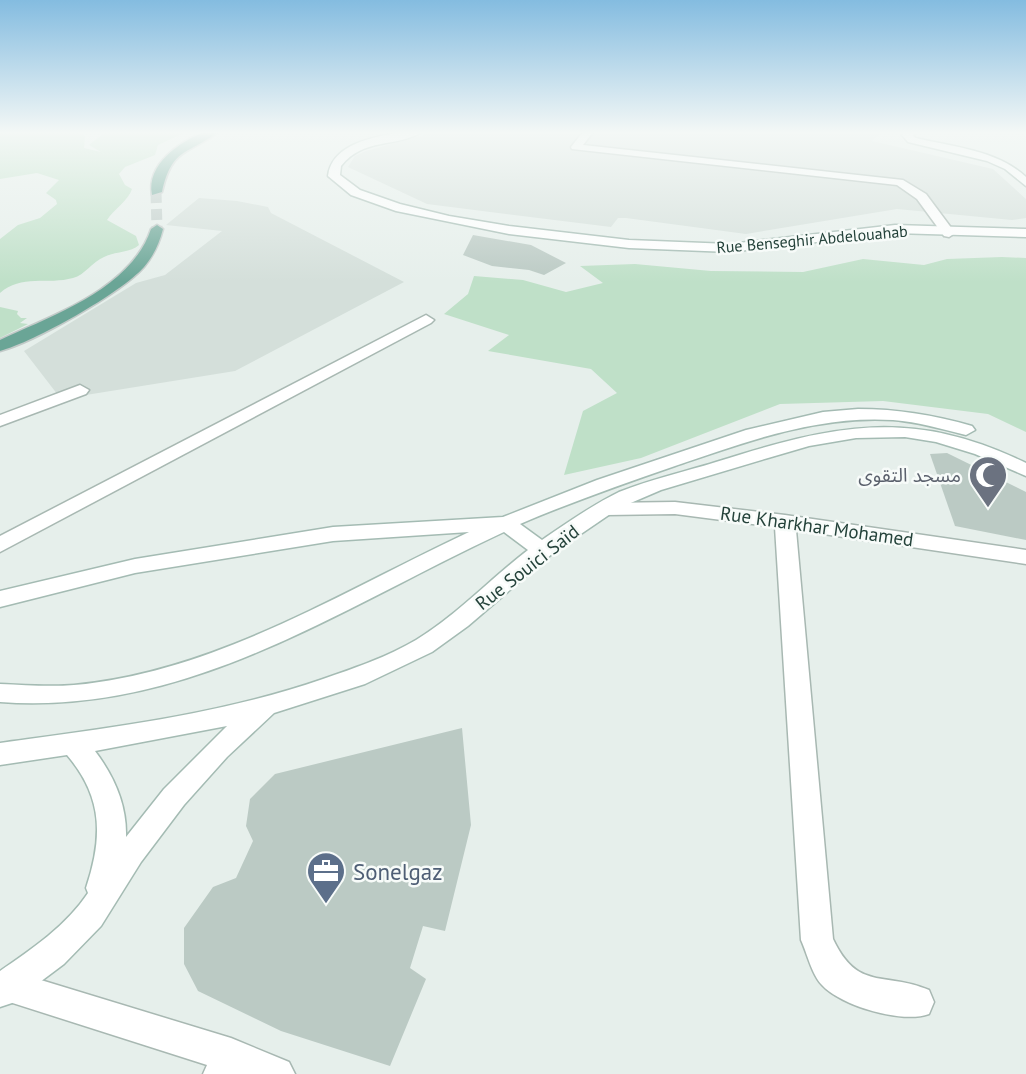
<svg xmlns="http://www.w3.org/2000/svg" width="1026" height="1074" viewBox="0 0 1026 1074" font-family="'PT Sans','Noto Sans Arabic',sans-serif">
	<rect width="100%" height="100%" fill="#e6efeb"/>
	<!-- built -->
	<g fill="#d4dfda">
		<path d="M435 132H882L872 141 993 169 1026 199V218L1012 220 897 209 746 234 626 218H618L611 227 427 204 348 167 355 156 366 151Z"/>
		<path d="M199 198 237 201 268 207 271 213 404 282 235 371 61 399 24 351 136 283 165 275 222 231 166 225Z"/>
	</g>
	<!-- green -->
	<g fill="#bfe0c8">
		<path d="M0 132H77L85 136 84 148 101 152 89 145 105 132H186L158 145 155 155 125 167 119 174 125 185 132 189C129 200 113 210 107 220L136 236 139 245C130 253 116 251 104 257 92 262 85 275 73 278 48 285 21 274 0 293V239L18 225 40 218 57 204 56 200 46 193 59 180 37 173 0 179Z"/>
		<path d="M1002 257 1026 258V432L988 414 883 401 780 404 641 458 564 475 583 411 617 393 591 369 488 351 509 335 444 314 468 294 474 276 523 280 566 292 603 283 580 266 635 264 711 271 803 272 863 259 924 265 947 259Z"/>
		<path d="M0 307 18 311 17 314 21 318H27L20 323 28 324 0 338Z"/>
	</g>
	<!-- building -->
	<g fill="#bbcac4">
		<path d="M473 235 531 245 566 263 544 275 529 270 492 266 463 255Z"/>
		<path d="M947 453 1026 492V540L955 526 930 454Z"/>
		<path d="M462 728 471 825 445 931 423 926 410 968 426 979 390 1066 281 1031 198 991 184 964V928L213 887 236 878 253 841 246 826 250 799 275 774Z"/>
	</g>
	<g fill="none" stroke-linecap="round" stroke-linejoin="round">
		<!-- primary-tunnel -->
		<path stroke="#bfccc8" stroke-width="11" stroke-dasharray="11 6" stroke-linecap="butt" d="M156 192 157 229"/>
		<defs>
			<g id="minor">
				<path d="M583 132H593L583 145 903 180 926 194 955 233 949 237 944 236 917 199 897 185 572 149 571 147Z"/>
				<path d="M426 315 434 320 431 323 0 552V536Z"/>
				<path d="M80 385 89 390 86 394 0 426V415Z"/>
				<path d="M675 502 785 515 1026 550V564L796 530 833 939C858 992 884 971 929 990L934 1002 929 1014C903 1024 841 1006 822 985 812 975 807 953 801 940L775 527 675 514 606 515 599 513 596 509 599 505 606 503Z"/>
				<path d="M8 970 231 1038 289 1062 295 1074H203L207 1065 0 999V973Z"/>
			</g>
			<g id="secondary">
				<path d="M401 132H422C396 148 364 137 341 166L340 175 360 190 400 204 449 216 509 226 629 240 730 244 895 225 1026 229V237L895 233 730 252 629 248 509 234 396 211 351 195 328 176C332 143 375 137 401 132Z"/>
				<path d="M917 132 913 136 916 138C953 147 997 150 1026 177V186L1005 169 987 161 908 142 902 135 905 132Z"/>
				<path d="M858 409C898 409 934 415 972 426L975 430 966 435C942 429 918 422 893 420 817 415 746 442 675 466 623 484 571 502 520 524L542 540C567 523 592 505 619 492 651 479 684 472 716 462 833 425 910 407 1026 463V476L975 454 936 442 905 437 856 438 809 446 768 458 661 490 619 508 553 553 468 626 432 652 365 684 274 713 227 757 184 805 141 862 101 926 64 964 12 1003 0 1007V971C32 949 66 926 88 893L86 888C103 837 103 797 67 755L0 765V743C109 728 219 715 323 679 355 668 387 657 416 640 457 615 490 579 528 550L504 532C340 608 188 716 0 702V684C25 685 50 687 74 685 216 672 343 591 469 532L333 541 135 573 0 607V591L135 559 333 527 503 517 597 480 746 430 823 412ZM227 726 164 789 126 837C127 805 114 776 95 751Z"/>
			</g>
			<g id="primary">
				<path d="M204 132H218C188 155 172 147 162 192L152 195C146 164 180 142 204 132Z"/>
				<path d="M157 225 163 229C159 244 154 255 144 267 121 293 34 342 0 351V340C53 315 131 289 151 229Z"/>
			</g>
		</defs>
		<!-- minor casing -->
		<use href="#minor" stroke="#a8b8b2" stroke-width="3"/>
		<!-- secondary casing -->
		<use href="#secondary" stroke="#a4bbb3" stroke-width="3"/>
		<!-- primary casing -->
		<use href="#primary" stroke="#c2cac8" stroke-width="3"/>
		<!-- minor -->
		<use href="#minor" fill="#fff" fill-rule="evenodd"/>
		<!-- secondary -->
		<use href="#secondary" fill="#fff" fill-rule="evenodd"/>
		<!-- primary -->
		<use href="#primary" fill="#6aa596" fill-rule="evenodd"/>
	</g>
	<!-- sky -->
	<linearGradient id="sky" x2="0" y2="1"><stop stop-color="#84bce0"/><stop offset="0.47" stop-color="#f4f8f6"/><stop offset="1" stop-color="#f4f8f6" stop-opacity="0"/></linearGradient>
	<rect width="1026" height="282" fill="url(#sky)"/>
	<!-- icons -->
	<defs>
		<symbol id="mosque-pin" viewBox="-11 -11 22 30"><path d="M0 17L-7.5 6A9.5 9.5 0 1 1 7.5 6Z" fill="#6b7280" stroke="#f7fbf9"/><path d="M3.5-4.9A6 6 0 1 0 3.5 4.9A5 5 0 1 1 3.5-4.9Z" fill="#fff"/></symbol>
		<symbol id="office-pin" viewBox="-11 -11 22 30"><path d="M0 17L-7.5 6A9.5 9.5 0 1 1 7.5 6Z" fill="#5c6f8a" stroke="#f7fbf9"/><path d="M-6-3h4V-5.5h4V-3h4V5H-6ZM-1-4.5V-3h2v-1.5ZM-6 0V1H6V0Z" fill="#fff"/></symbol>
	</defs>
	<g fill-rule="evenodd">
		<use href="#mosque-pin" x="966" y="453" width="44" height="60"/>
		<use href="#office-pin" x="304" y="849" width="44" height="60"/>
	</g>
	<g text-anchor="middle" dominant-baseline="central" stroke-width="5" stroke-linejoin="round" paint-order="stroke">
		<!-- far-street labels -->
		<g font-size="16" fill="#24423a" stroke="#f7fbf9">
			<text transform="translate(812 239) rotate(-5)">Rue Benseghir Abdelouahab</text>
		</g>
		<!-- worship labels -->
		<g font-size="19" fill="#5b616d" stroke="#f7fbf9" text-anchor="end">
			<text x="961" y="475">مسجد التقوى</text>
		</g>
		<!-- street labels -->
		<g font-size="19" fill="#24423a" stroke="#f7fbf9">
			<text transform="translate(817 526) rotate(8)">Rue Kharkhar Mohamed</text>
			<text transform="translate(527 567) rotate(-38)">Rue Souici Saïd</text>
		</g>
		<!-- near-service labels -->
		<g font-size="23" fill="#4e5e75" stroke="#f7fbf9" text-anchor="start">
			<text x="353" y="871">Sonelgaz</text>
		</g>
	</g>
</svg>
